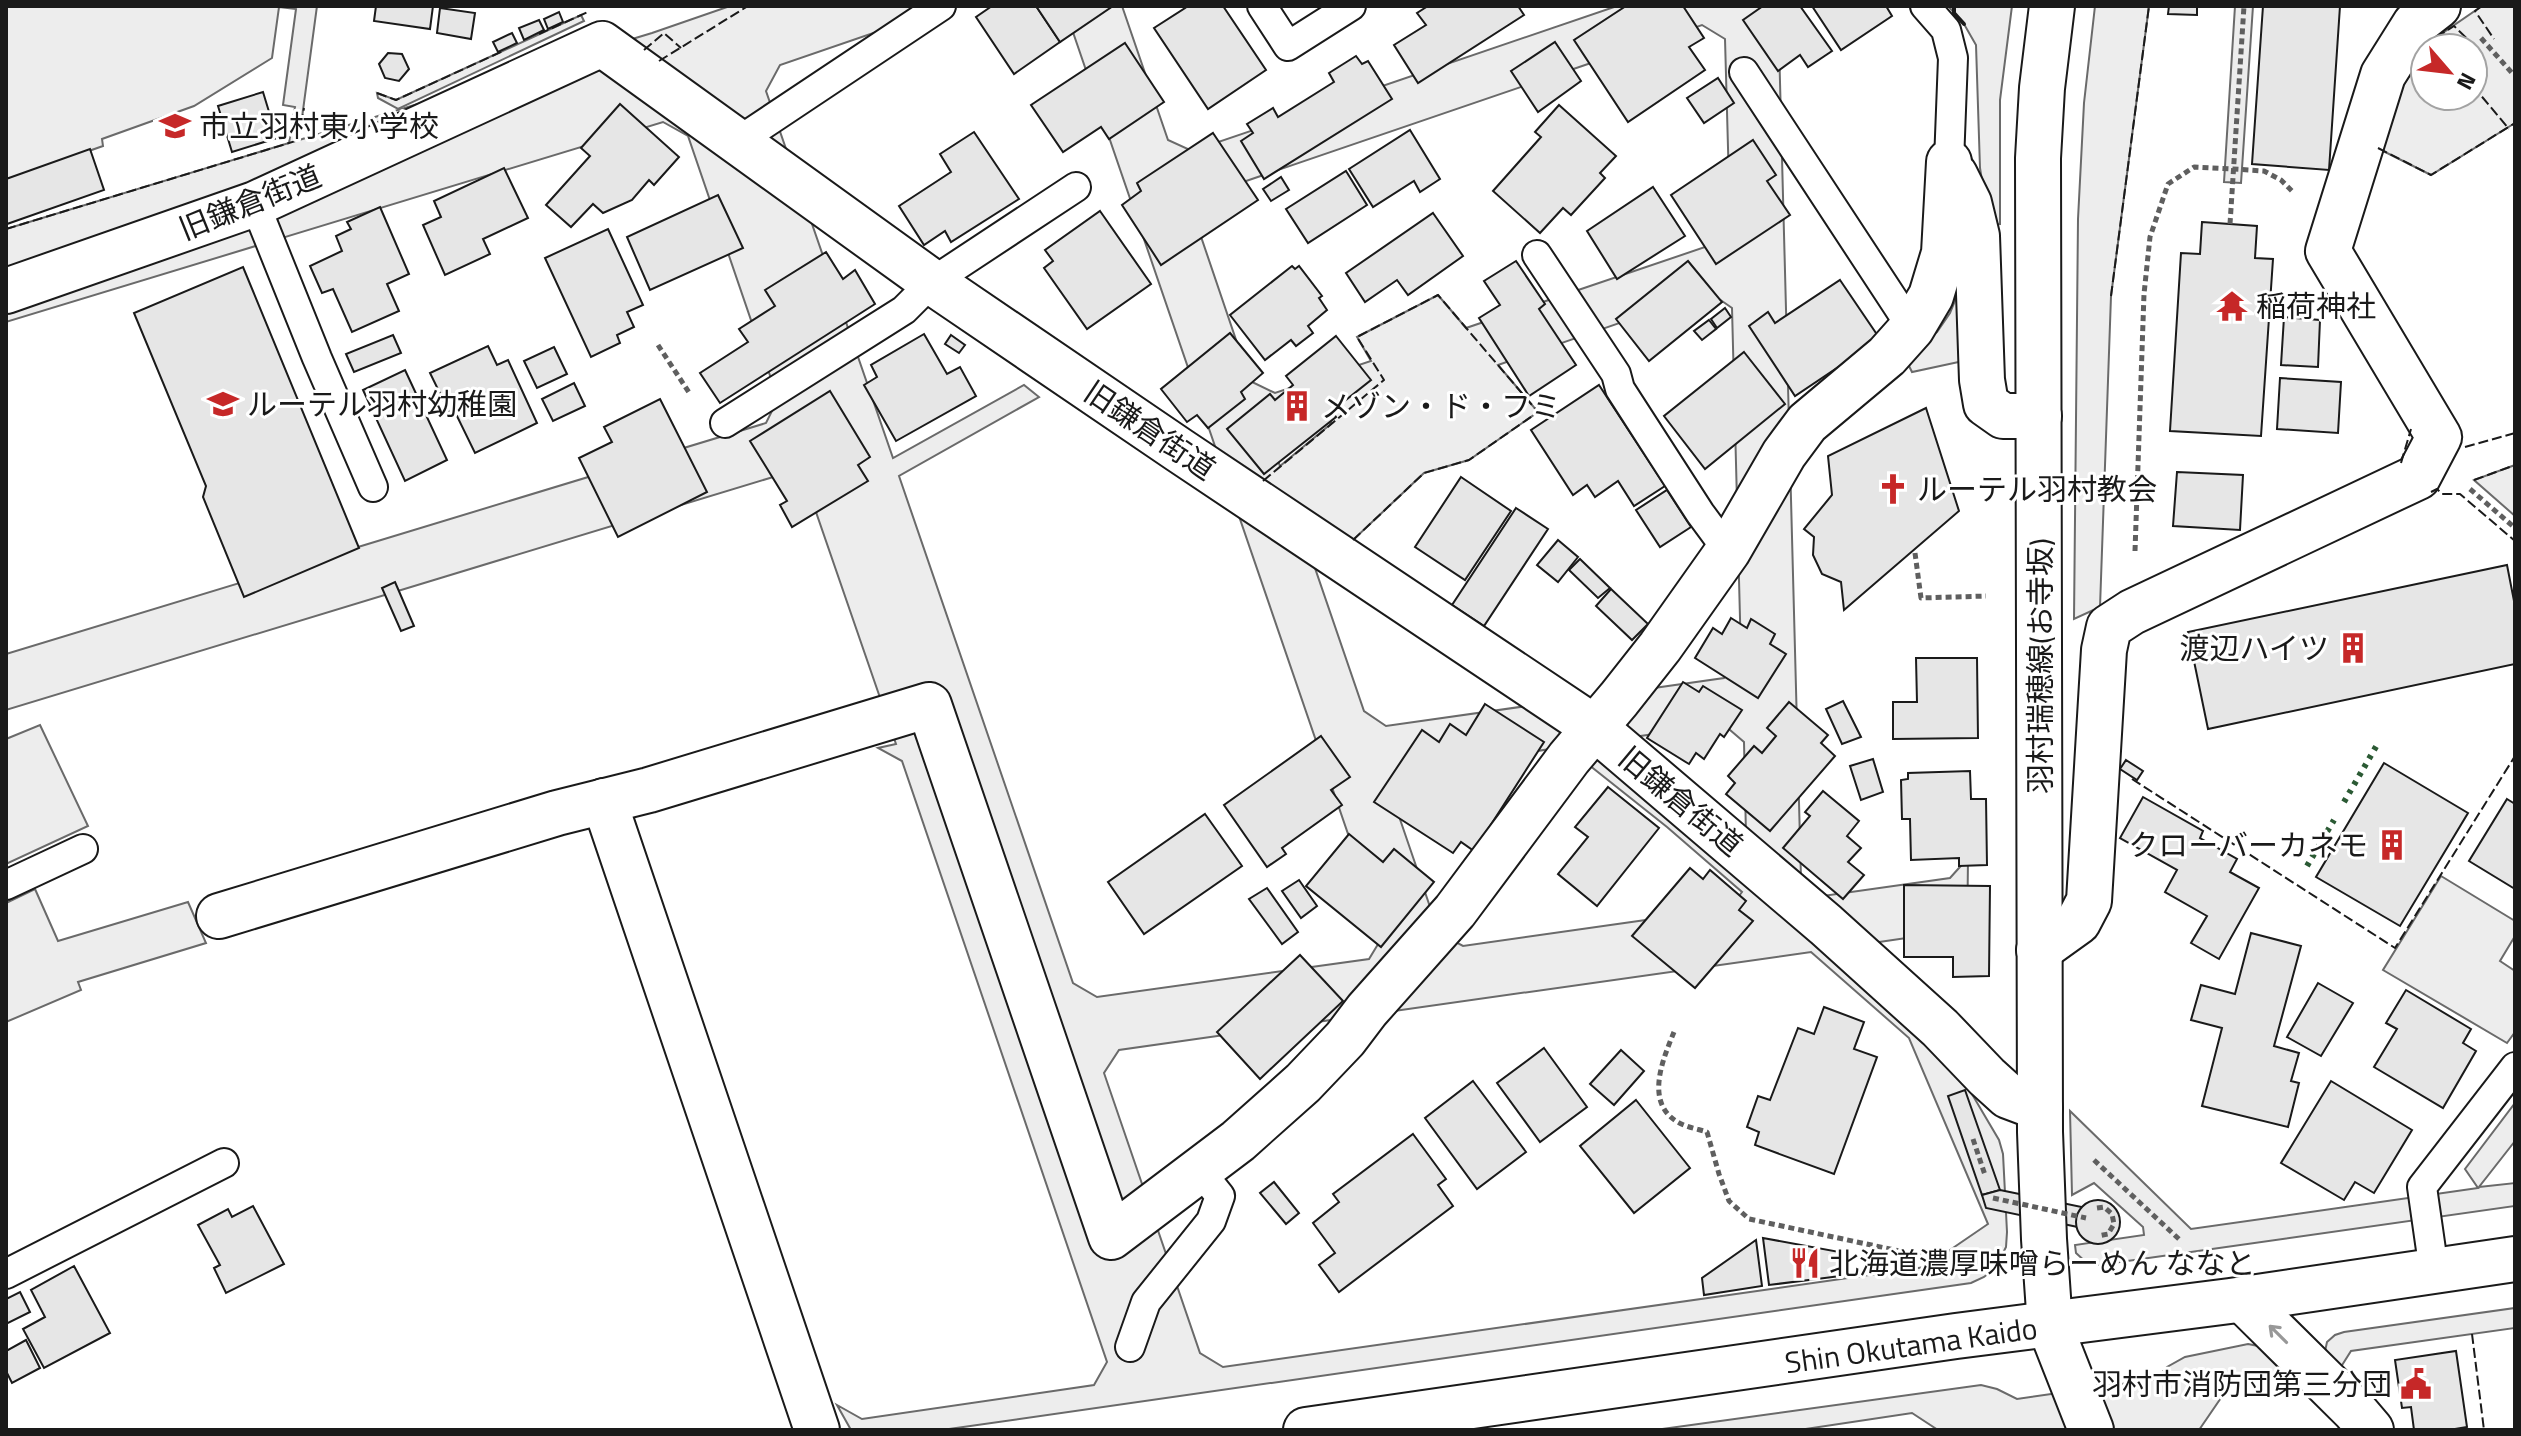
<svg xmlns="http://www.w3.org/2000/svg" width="2521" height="1436" viewBox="0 0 2521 1436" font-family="'Titillium Web','Noto Sans JP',sans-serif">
	<rect width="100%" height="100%" fill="#fff"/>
	<!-- built -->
	<g fill="#ededed" stroke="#6a6a6a" stroke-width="2" fill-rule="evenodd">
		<path d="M6 6H317L299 140 652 33 730 6H952L780 65 766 91 893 458 1024 385 1039 397 899 476 1073 983 1097 997 1369 959 1383 936 1064 6H1122L1168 140 1192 151 1617 6H1778L1801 878 1823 896 1950 878 1968 858 1967 949 1947 932 1825 950 1918 1035 1969 1089 1999 1140 2003 1154 2007 1232 2006 1247 2001 1257 1995 1268 1984 1277 1971 1283 942 1430H851L837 1405 862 1419 1094 1385 1107 1362 902 761 878 748 896 744 807 486 783 474 6 710V654L766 423 778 399 688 136 663 122 6 322V229L289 143 295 107 283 105 296 9 279 7 272 58 194 106 102 139 103 146 6 180ZM1702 25 1725 39 1730 220 1714 244 1466 328 1438 295 1357 337 1371 361 1275 393 1250 381 1195 219 1208 194ZM1709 292 1732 308 1741 657 1724 678 1386 726 1364 711 1292 501 1352 541 1424 473 1469 460 1538 412 1498 365ZM1331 422 1332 423 1280 466 1278 461 1289 437ZM1723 724 1744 742 1747 882 1598 759 1589 758 1584 761 1667 827 1742 892 1730 908 1463 946 1439 933 1391 793 1406 770ZM1811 952 1909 1038 1988 1224 1925 1267 1223 1367 1200 1353 1104 1073 1119 1050Z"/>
		<path d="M1948 6H2012L2000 100V224L1989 225 1980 168 1976 45 1964 24Z"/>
		<path d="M2095 6H2149L2111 296 2100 607 2074 619 2078 219 2084 103Z"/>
		<path d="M2235 6H2253L2241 183 2224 182Z"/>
		<path d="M2482 6H2515V123L2431 175 2379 149 2402 87 2425 53V96H2473V48H2428L2434 39Z"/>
		<path d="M581 15 584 21 398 109 378 98 377 93 396 100Z"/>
		<path d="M1961 286 1968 360 1912 372 1904 356 1937 332 1950 313Z"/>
		<path d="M2515 465V516L2474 480Z"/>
		<path d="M40 725 88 826 6 864V739Z"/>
		<path d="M2441 876 2515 921V936L2500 961 2515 971V1032L2507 1043 2383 970Z"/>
		<path d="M35 889 58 941 188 902 206 943 78 982 81 990 6 1022V903Z"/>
		<path d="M2515 1103V1141L2479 1187 2515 1183V1206L2099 1265 2088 1264 2076 1253 2075 1245 2144 1235 2143 1227 2094 1183 2072 1195 2070 1111 2191 1229 2478 1188 2465 1169Z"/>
		<path d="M2515 1308V1328L2351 1351 2339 1370 2324 1356 2327 1342 2335 1335 2344 1332Z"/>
		<path d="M2248 1344 2258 1346 2293 1375 2236 1376 2199 1430H1938L1912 1413 1799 1430H1655L1981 1385 1997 1389 2017 1399 2156 1379 2167 1367 2185 1357Z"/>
	</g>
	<!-- building -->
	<g fill="#e6e6e6" stroke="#1a1a1a" stroke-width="2">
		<path d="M376 6H433L430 29 374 21Z"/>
		<path d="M992 6H1036L1060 42 1014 74 976 17Z"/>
		<path d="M1036 6H1113L1060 42Z"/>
		<path d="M1183 6H1223L1266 70 1208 109 1154 28 1185 8Z"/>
		<path d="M1428 6H1518L1524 15 1418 83 1394 45 1426 25 1417 13Z"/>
		<path d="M1626 6H1683L1704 38 1689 47 1705 70 1628 122 1574 40Z"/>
		<path d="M1763 6H1800L1832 51 1808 67 1800 55 1778 71 1743 20Z"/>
		<path d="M1812 6H1886L1892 16 1841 50Z"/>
		<path d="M2169 6H2197V15L2168 14Z"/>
		<path d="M2263 6H2340L2329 170 2252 164Z"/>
		<path d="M440 8 475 13 471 39 437 33Z"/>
		<path d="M559 12 563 22 548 29 544 19Z"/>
		<path d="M539 20 544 30 524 40 519 28Z"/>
		<path d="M512 33 517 43 498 52 493 42Z"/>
		<path d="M1555 42 1581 81 1538 112 1511 71Z"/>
		<path d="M1125 43 1164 102 1109 139 1101 127 1063 152 1031 105Z"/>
		<path d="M388 53 402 54 409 69 399 81 385 78 379 64Z"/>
		<path d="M1356 56 1362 64 1368 61 1392 99 1264 179 1241 141 1253 133 1247 124 1273 108 1278 117 1334 82 1329 73Z"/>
		<path d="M1718 78 1734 103 1704 123 1687 98Z"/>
		<path d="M263 92 277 138 232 152 218 106Z"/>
		<path d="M620 104 679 157 654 185 649 180 632 200 603 213 593 204 571 227 546 205 590 156 581 148Z"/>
		<path d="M1559 105 1616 156 1600 173 1605 178 1571 215 1563 208 1540 233 1493 191 1541 137 1535 132Z"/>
		<path d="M1410 130 1440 179 1420 192 1414 181 1373 207 1349 169Z"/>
		<path d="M974 132 1019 199 951 242 945 231 924 245 899 206 951 172 940 154Z"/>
		<path d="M1213 133 1258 200 1161 265 1122 205 1141 191 1137 183Z"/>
		<path d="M1753 140 1776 175 1767 181 1790 215 1716 264 1671 195Z"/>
		<path d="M90 149 104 190 7 224 6 179Z"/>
		<path d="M504 168 528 218 483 239 490 254 445 275 423 225 441 217 434 201Z"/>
		<path d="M1346 171 1367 205 1308 243 1286 209Z"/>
		<path d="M1281 177 1289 190 1271 201 1263 189Z"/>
		<path d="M1653 187 1685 236 1617 279 1587 231Z"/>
		<path d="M718 195 743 248 650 290 627 237Z"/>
		<path d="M380 207 409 274 387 284 399 311 352 332 333 289 322 293 310 266 342 251 336 236 351 229 347 222Z"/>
		<path d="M1100 211 1151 284 1087 329 1044 268 1053 261 1045 250Z"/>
		<path d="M1433 213 1463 256 1408 295 1397 280 1365 302 1346 273Z"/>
		<path d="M2202 222 2257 226 2255 258 2273 259 2261 436 2170 431 2181 253 2200 254Z"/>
		<path d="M608 229 643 305 627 312 634 327 617 335 620 343 591 357 545 258Z"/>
		<path d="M826 252 843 279 855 270 875 304 720 403 700 373 748 342 739 329 775 306 765 290Z"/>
		<path d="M1516 261 1545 304 1539 309 1576 365 1529 396 1479 318 1500 305 1484 281Z"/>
		<path d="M1688 261 1722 302 1649 361 1616 319Z"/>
		<path d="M1292 266 1295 269 1299 266 1322 296 1319 298 1327 310 1308 326 1313 333 1296 346 1291 340 1265 360 1230 315Z"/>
		<path d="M243 267 359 548 244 597 203 497 206 486 134 313Z"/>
		<path d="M1840 280 1880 339 1795 396 1749 326 1768 312 1775 323Z"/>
		<path d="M1725 308 1731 317 1717 328 1711 319Z"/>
		<path d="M2284 317 2320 320 2318 367 2281 365Z"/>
		<path d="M1709 320 1716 329 1702 340 1694 331Z"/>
		<path d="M1230 333 1263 373 1241 392 1245 399 1208 428 1197 415 1187 422 1161 389Z"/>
		<path d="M924 334 947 374 960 367 976 396 896 441 864 385 877 377 871 365Z"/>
		<path d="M393 335 401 353 354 372 346 354Z"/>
		<path d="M951 335 965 345 959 353 945 344Z"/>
		<path d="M1336 336 1371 380 1332 411 1336 417 1264 474 1227 429 1270 394 1275 400 1293 385 1286 376Z"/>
		<path d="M488 346 497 365 508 360 537 423 475 453 456 414 451 416 430 373Z"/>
		<path d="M554 347 567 374 537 388 524 361Z"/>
		<path d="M1744 352 1785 404 1705 469 1664 416Z"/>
		<path d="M405 370 447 460 405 481 363 390Z"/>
		<path d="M2280 378 2341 382 2338 433 2277 429Z"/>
		<path d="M574 383 585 406 553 421 542 399Z"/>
		<path d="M1599 385 1665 486 1634 506 1618 481 1595 497 1587 485 1573 495 1531 430Z"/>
		<path d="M830 391 870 457 858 465 868 481 792 527 780 505 787 501 750 441Z"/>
		<path d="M660 399 707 492 618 537 579 458 612 442 604 427Z"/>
		<path d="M1926 408 1959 511 1844 610 1841 582 1822 574 1813 555 1814 537 1804 529 1832 495 1828 456Z"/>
		<path d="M2177 472 2243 475 2240 530 2173 526Z"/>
		<path d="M1461 477 1511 511 1465 580 1415 547Z"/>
		<path d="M1667 490 1691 527 1660 547 1636 510Z"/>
		<path d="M1516 508 1548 529 1484 626 1452 605Z"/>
		<path d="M1558 540 1578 557 1558 582 1537 565Z"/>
		<path d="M1580 559 1610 588 1598 598 1569 570Z"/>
		<path d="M2507 565 2515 606V664L2208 729 2188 632Z"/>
		<path d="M395 582 414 626 401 631 382 588Z"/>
		<path d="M1611 589 1648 624 1632 640 1596 606Z"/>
		<path d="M1731 618 1747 628 1751 619 1775 634 1770 644 1786 654 1758 698 1695 658 1713 628 1722 634Z"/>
		<path d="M1916 658H1977L1978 738 1893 739V702H1917Z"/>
		<path d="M1683 682 1699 692 1703 686 1742 710 1724 737 1720 734 1704 759 1696 753 1689 764 1647 738Z"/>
		<path d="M1843 701 1861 737 1842 744 1826 709Z"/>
		<path d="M1789 702 1828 735 1821 743 1835 756 1770 831 1726 794 1735 783 1728 776 1754 746 1762 753 1776 736 1767 728Z"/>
		<path d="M1485 704 1544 742 1474 851 1461 842 1453 853 1374 802 1422 730 1439 742 1450 724 1466 735Z"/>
		<path d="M1321 736 1350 777 1331 790 1342 805 1282 848 1286 854 1267 867 1224 805Z"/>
		<path d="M1873 759 1883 792 1861 800 1850 766Z"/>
		<path d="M2126 760 2143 771 2137 780 2120 769Z"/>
		<path d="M2384 763 2468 813 2400 926 2316 877Z"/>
		<path d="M1970 771 1971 799H1986L1987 865 1959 866V858L1911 860 1910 819H1902L1901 780 1908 779V773Z"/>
		<path d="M1608 787 1659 828 1597 906 1558 874 1588 837 1575 827Z"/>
		<path d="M1823 791 1859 821 1847 836 1861 848 1848 862 1864 875 1843 899 1783 848 1810 816 1805 812Z"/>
		<path d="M2143 797 2203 831 2200 838 2237 859 2230 872 2259 888 2219 959 2191 943 2207 916 2165 892 2177 870 2120 838Z"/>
		<path d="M2507 799 2515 804V889L2469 861Z"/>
		<path d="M1205 814 1242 866 1144 934 1108 882Z"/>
		<path d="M1349 834 1383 862 1394 849 1434 882 1381 947 1306 886Z"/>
		<path d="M1690 868 1703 879 1710 870 1746 901 1739 910 1753 921 1695 988 1632 936Z"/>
		<path d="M1299 880 1317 906 1301 918 1282 891Z"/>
		<path d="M1904 885 1990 886 1989 976 1953 977V957H1904Z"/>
		<path d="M1267 888 1298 932 1282 944 1249 899Z"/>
		<path d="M2251 933 2301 946 2274 1046 2299 1053 2291 1081 2299 1083 2288 1127 2202 1106 2222 1028 2191 1020 2201 985 2235 994Z"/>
		<path d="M1300 955 1343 1001 1260 1079 1217 1032Z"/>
		<path d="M2318 983 2353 1003 2321 1056 2287 1037Z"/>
		<path d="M2406 990 2471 1029 2463 1043 2476 1051 2443 1108 2374 1067 2397 1029 2386 1023Z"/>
		<path d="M1824 1007 1864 1022 1854 1049 1877 1057 1834 1174 1755 1145 1759 1132 1747 1127 1758 1096 1770 1100 1798 1028 1814 1034Z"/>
		<path d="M1544 1048 1587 1107 1540 1142 1497 1083Z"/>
		<path d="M1621 1050 1644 1071 1614 1105 1590 1084Z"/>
		<path d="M1473 1081 1526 1152 1477 1189 1425 1118Z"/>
		<path d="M2331 1081 2412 1130 2374 1193 2355 1182 2344 1200 2281 1163Z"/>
		<path d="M1965 1090 2000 1190 1982 1195 1948 1096Z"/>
		<path d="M1636 1100 1690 1168 1634 1213 1580 1146Z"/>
		<path d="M1413 1134 1446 1179 1438 1185 1453 1206 1339 1292 1319 1265 1335 1253 1313 1223 1339 1202 1333 1194Z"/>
		<path d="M1274 1182 1299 1213 1286 1224 1260 1193Z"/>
		<path d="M2000 1190 2101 1211 2097 1231 1986 1208 1982 1195Z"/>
		<circle cx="2098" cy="1222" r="22"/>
		<path d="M253 1206 284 1264 226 1293 214 1268 220 1265 198 1225 228 1209 232 1217Z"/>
		<path d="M1763 1238 1845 1253 1849 1275 1769 1285Z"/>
		<path d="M1756 1240 1762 1286 1704 1295 1702 1278Z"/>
		<path d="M74 1266 110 1333 44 1368 23 1329 45 1317 31 1290Z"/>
		<path d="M20 1292 30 1312 6 1324V1299Z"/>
		<path d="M26 1340 40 1368 12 1383 6 1371V1351Z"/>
		<path d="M2456 1351 2467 1427 2449 1430H2414L2411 1407 2402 1408 2395 1360Z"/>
	</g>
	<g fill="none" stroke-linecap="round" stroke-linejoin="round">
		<defs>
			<g id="service">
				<path d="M1262 6 1288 46 1351 6"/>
				<path d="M1925 6 1946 30 1953 58 1949 162"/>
				<path d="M1744 72 1912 328"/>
				<path d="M737 142 941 6"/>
				<path d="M255 204 317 358 373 487"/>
				<path d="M1537 255 1616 374 1620 389 1700 513 1728 551"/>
				<path d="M725 423 904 310 932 282 1076 187"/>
				<path d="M6 885 83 849"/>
				<path d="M2434 1271 2422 1187 2515 1067"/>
				<path d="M6 1274 224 1163"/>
				<path d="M1130 1347 1146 1302 1211 1221 1220 1196 1200 1171"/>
			</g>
			<g id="minor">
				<path d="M1955 175 1969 203 1977 236 1982 380 1986 404 2003 416H2039"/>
				<path d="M6 291 255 204 602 44 932 282 1179 450 1595 728 1826 925 1940 1028 1987 1077 2008 1096 2040 1108"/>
				<path d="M604 801 817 1430"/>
				<path d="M219 916 557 813 649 790 929 705 1111 1237 1238 1141 1303 1083 1345 1039 1367 1010 1455 911 1569 758 1619 699 1660 647 1728 551 1784 454 1807 423 1887 356 1912 328 1931 296 1944 253 1949 162"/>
				<path d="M2039 950 2078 922 2089 901 2104 650 2109 627 2132 612 2418 477 2439 437 2328 251 2383 75 2415 24 2438 6"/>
				<path d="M2243 1300 2354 1410 2371 1430"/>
			</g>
			<path id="secondary" d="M2052 6 2042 88 2038 158 2040 1132 2044 1239 2050 1326 2091 1430"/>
			<path id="primary" d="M1306 1430 1956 1336 2230 1301 2515 1259"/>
		</defs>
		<!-- service casing -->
		<use href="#service" stroke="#1a1a1a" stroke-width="32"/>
		<!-- minor casing -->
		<use href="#minor" stroke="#1a1a1a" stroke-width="48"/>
		<!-- secondary casing -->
		<use href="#secondary" stroke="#1a1a1a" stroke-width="48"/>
		<!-- primary casing -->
		<use href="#primary" stroke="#1a1a1a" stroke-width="48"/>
		<!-- path -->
		<g stroke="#5f5f5f" stroke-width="5" stroke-dasharray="6 4" stroke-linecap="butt">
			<path d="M2481 38 2512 73"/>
			<path d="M2230 224 2244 6"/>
			<path d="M658 345 690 394"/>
			<path d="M2470 489 2515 528"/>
			<path d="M2135 551 2144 294 2150 237 2168 184 2194 167 2233 169 2264 171 2281 180 2292 191"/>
			<path d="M1915 553 1921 598 1986 596"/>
			<path d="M1674 1032C1663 1059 1645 1101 1676 1121 1685 1127 1698 1129 1707 1132L1719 1174 1729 1201 1749 1219 1918 1255 1947 1270"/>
			<path d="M1973 1139 1985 1175"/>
			<path d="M2094 1160 2181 1241"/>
			<path d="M2097 1208 2104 1207 2112 1214 2114 1224 2108 1234 2098 1236"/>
		</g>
		<!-- service -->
		<use href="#service" stroke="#fff" stroke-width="28"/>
		<!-- minor -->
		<use href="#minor" stroke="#fff" stroke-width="44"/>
		<!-- secondary -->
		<use href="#secondary" stroke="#fff" stroke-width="44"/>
		<!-- primary -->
		<use href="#primary" stroke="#fff" stroke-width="44"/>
		<!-- path-bridge -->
		<path stroke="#5f5f5f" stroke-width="5" stroke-dasharray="6 4" stroke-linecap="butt" d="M1993 1198 2086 1218"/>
		<!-- hedge -->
		<g stroke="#2b5a34" stroke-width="6" stroke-dasharray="4 6" stroke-linecap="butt">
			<path d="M2344 802 2377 745"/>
			<path d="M2307 866 2334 820"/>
		</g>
		<!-- fence -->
		<g stroke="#1a1a1a" stroke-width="2" stroke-dasharray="10 4" stroke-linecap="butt">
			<path d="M2482 6 2475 11 2494 39"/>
			<path d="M539 34 590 11"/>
			<path d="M2441 48 2434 39 2454 26 2480 51"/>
			<path d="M644 50 664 33 681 48"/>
			<path d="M659 61 748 6"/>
			<path d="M2473 86 2509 129"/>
			<path d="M377 93 396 100 503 51"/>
			<path d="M2378 148 2431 175 2515 123"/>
			<path d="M6 229 299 140 304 108"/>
			<path d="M2111 296 2149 6"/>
			<path d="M2465 447 2515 433"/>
			<path d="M2401 463 2411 429"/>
			<path d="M2474 480 2515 465"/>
			<path d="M1263 481 1384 380 1357 337 1438 295 1538 412 1469 460 1424 473 1352 541"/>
			<path d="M2431 492 2437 489 2442 494H2460L2515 541"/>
			<path d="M2132 779 2395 948 2515 756"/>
			<path d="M2472 1334 2484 1430"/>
		</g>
		<!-- wall -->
		<path stroke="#1a1a1a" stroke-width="4" d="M1954 6V13L1964 24"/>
	</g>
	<!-- one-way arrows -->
	<defs><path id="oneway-shaft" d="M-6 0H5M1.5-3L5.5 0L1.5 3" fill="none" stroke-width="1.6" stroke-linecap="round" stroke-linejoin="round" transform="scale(2)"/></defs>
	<use stroke="#989898" href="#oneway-shaft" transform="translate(2278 1334) rotate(-135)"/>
	<!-- icons -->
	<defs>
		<symbol id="school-bare" viewBox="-9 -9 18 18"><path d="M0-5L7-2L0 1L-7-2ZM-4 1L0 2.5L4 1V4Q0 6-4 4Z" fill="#c62828" stroke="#fff" stroke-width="2.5" paint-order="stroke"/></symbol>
		<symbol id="temple-bare" viewBox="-9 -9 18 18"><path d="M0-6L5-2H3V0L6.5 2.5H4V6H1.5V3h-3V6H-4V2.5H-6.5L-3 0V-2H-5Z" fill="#c62828" stroke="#fff" stroke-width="2.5" paint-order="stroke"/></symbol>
		<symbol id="building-bare" viewBox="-9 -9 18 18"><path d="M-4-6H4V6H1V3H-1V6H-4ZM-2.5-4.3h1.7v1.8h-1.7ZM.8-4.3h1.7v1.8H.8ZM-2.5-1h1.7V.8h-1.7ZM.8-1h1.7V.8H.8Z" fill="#c62828" stroke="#fff" stroke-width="2.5" paint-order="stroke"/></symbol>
		<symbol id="church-bare" viewBox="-9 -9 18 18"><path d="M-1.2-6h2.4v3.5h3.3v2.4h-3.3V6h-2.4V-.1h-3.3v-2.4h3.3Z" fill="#c62828" stroke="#fff" stroke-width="2.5" paint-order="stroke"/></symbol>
		<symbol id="restaurant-bare" viewBox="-9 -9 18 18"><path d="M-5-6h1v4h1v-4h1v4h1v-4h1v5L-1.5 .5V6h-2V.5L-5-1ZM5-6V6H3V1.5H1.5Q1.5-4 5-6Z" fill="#c62828" stroke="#fff" stroke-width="2.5" paint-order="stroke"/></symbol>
		<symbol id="civic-bare" viewBox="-9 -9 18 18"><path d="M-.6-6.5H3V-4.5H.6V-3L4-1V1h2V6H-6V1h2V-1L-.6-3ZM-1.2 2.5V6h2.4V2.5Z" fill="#c62828" stroke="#fff" stroke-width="2.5" paint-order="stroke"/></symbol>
	</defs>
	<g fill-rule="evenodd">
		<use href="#school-bare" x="153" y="104" width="44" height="44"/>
		<use href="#temple-bare" x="2210" y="284" width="44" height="44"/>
		<use href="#school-bare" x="201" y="382" width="44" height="44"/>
		<use href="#building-bare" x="1275" y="384" width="44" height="44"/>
		<use href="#church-bare" x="1871" y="467" width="44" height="44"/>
		<use href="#building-bare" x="2331" y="626" width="44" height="44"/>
		<use href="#building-bare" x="2370" y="823" width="44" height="44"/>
		<use href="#restaurant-bare" x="1783" y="1241" width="44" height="44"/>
		<use href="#civic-bare" x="2394" y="1362" width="44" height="44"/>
	</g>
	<g text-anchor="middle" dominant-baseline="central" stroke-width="6" stroke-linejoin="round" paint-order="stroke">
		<!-- poi labels -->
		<g font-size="30" fill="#1a1a1a" stroke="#fff" text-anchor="start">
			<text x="199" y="126">市立羽村東小学校</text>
			<text x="2256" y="306">稲荷神社</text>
			<text x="247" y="404">ルーテル羽村幼稚園</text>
			<text x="1321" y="406">メゾン・ド・フミ</text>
			<text x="1917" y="489">ルーテル羽村教会</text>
			<text x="2329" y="648" text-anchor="end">渡辺ハイツ</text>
			<text x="2368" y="845" text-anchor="end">クローバーカネモ</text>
			<text x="1829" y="1263">北海道濃厚味噌らーめん ななと</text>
			<text x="2392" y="1384" text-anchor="end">羽村市消防団第三分団</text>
		</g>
		<!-- street labels -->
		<g font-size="30" fill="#1a1a1a" stroke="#fff">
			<text transform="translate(250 202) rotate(-22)">旧鎌倉街道</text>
			<text transform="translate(1150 430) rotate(34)">旧鎌倉街道</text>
			<text transform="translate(2040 666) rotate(-90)">羽村瑞穂線(お寺坂)</text>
			<text transform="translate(1681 801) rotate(40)">旧鎌倉街道</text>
			<text transform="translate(1911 1345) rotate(-8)">Shin Okutama Kaido</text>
		</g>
	</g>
	<!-- border -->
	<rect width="2521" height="1436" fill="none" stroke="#1a1a1a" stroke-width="16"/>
	<!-- north arrow -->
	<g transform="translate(2449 72) rotate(118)"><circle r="38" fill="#ffffff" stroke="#a3a3a3" stroke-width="2"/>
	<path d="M0-6L14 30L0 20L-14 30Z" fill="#c62828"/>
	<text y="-12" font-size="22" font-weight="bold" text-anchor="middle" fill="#1a1a1a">N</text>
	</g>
</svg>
